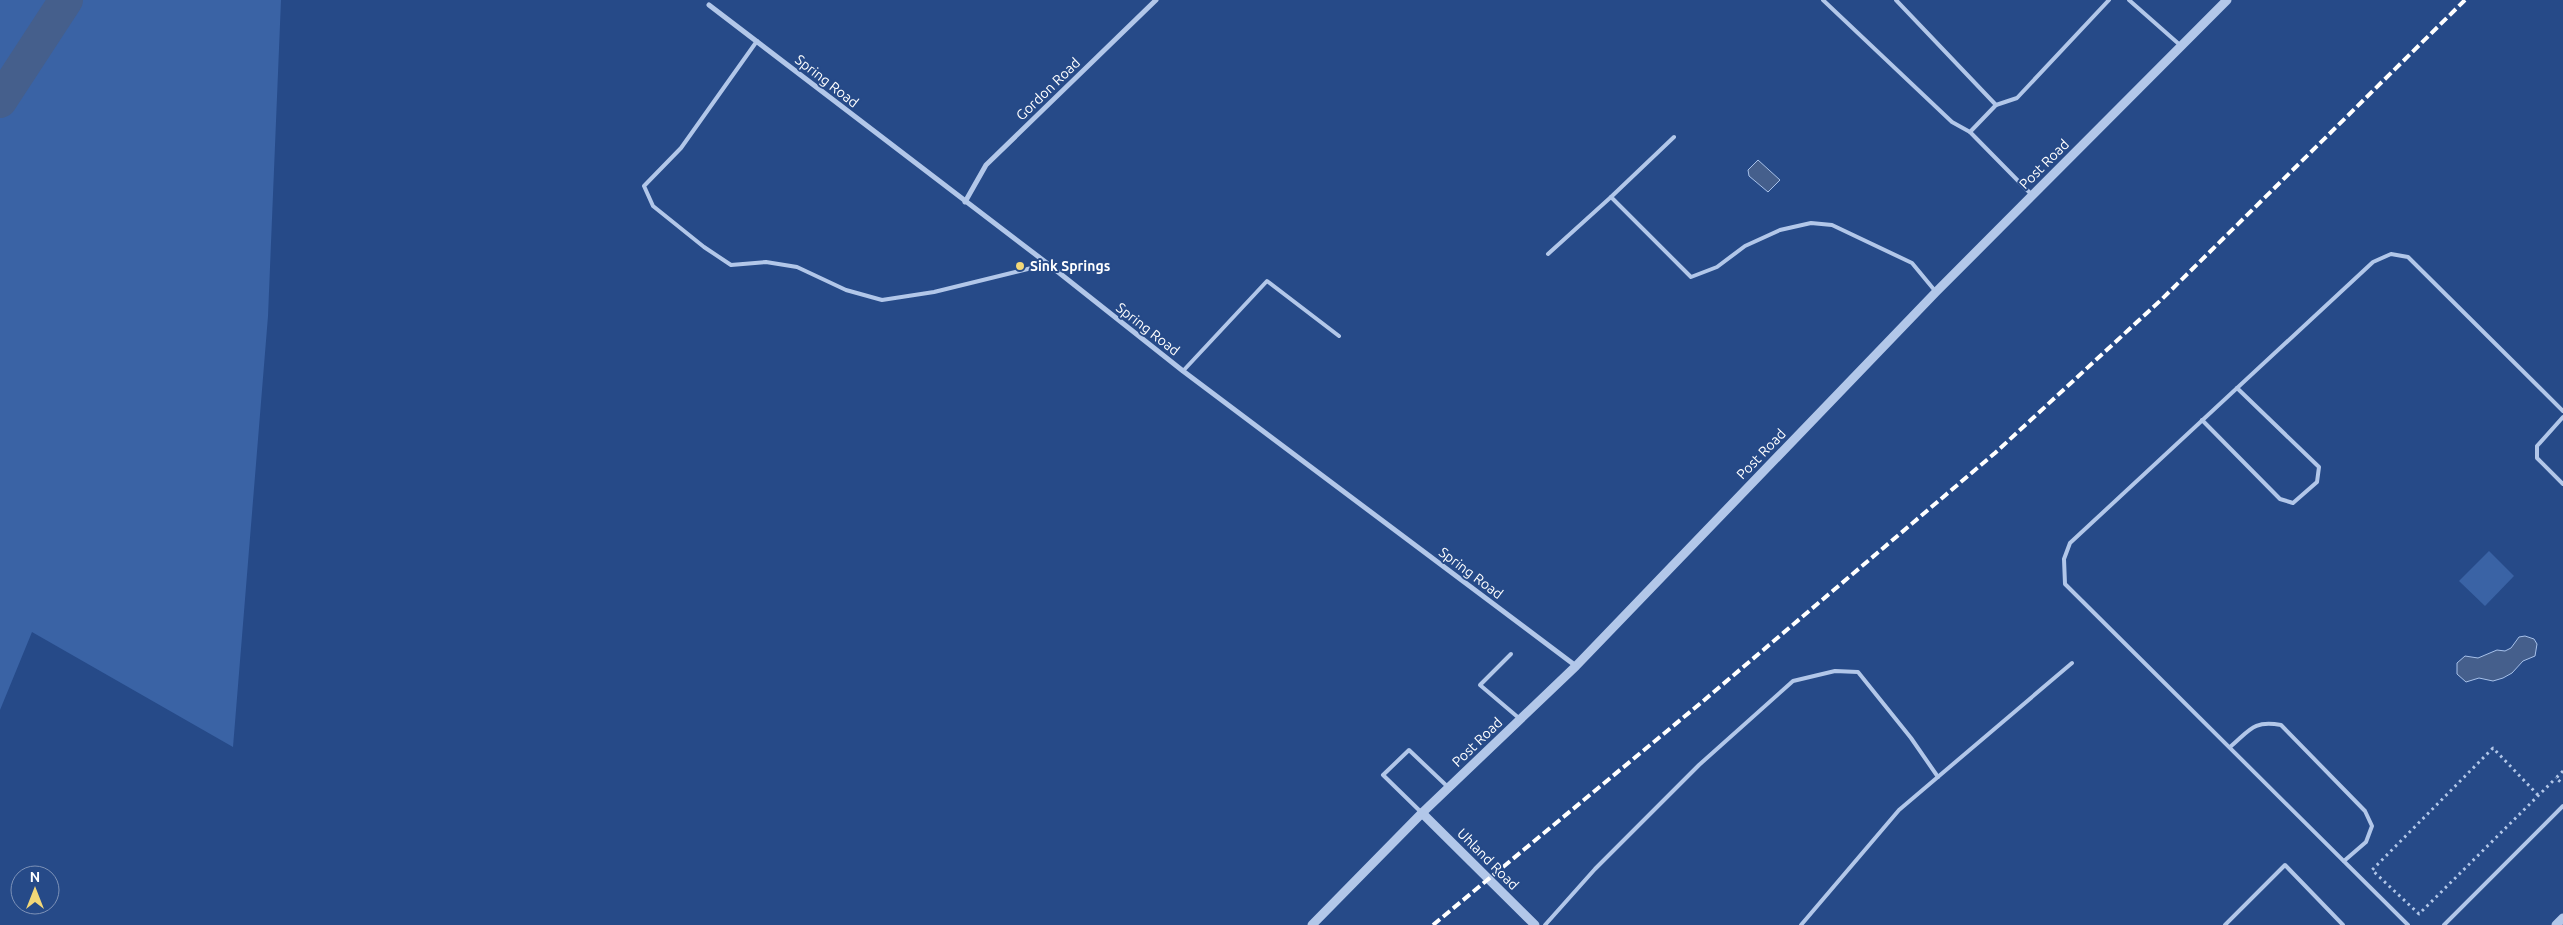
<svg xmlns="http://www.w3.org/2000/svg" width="2563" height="925" viewBox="0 0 2563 925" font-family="Ubuntu,sans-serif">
	<rect width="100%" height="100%" fill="#264a88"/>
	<!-- green -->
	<g fill="#3a63a5">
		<path d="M0 0H281L268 316 233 747 32 632 0 710Z"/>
		<path d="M2489 551 2514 576 2485 606 2459 581Z"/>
	</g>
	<!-- water -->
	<g fill="#455f8c" stroke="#a7c1ea">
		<path d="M1758 160 1780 180 1768 192 1749 176 1748 170Z"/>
		<path d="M2525 636 2534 639 2537 644 2535 656 2523 661 2512 673 2503 678 2493 681 2479 678 2466 682 2457 674V663L2465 656 2478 658 2497 650 2505 651 2511 648 2519 637Z"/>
	</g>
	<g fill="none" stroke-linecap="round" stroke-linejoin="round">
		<!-- river -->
		<path stroke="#455f8c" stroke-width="34" d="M0 101 66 0"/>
		<!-- path -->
		<g stroke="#b2c7e9" stroke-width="3" stroke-dasharray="2.5 4" stroke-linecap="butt">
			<path d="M2563 771 2556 778 2563 784"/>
			<path d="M2538 795 2493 748 2372 870 2419 914 2556 778"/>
		</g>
		<!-- service -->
		<g stroke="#b2c7e9" stroke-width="4">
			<path d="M1823 0 1952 122 1970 132 2032 195"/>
			<path d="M1896 0 1996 105"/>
			<path d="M2129 0 2180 45"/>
			<path d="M757 41 681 148 644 186 653 206 704 247 731 265 766 262 797 267 846 290 882 300 934 292 1048 264"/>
			<path d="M1970 132 1996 105 2017 98 2109 0"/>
			<path d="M1674 137 1611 197 1691 277 1717 267 1745 246 1780 230 1811 223 1832 225 1912 263 1936 292"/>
			<path d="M1548 254 1611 197"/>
			<path d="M1183 371 1267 281 1339 336"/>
			<path d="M2563 417 2537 446V458L2563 484"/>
			<path d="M2202 420 2280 499 2293 503 2317 482 2319 467 2237 388"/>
			<path d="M1511 654 1480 685 1520 719"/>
			<path d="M2230 747C2250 730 2253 720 2281 725L2365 811 2372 826 2366 842 2344 861"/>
			<path d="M1422 813 1383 775 1409 750 1449 788"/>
			<path d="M1545 925 1595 869 1699 765 1793 681 1835 671 1858 672 1911 738 1938 777"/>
			<path d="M1801 925 1899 810 2072 663"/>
			<path d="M2225 925 2285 865 2343 925"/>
			<path d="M2408 925 2065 584 2064 559 2070 543 2373 262 2391 254 2408 257 2563 411"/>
			<path d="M2444 925 2563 806"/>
		</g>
		<!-- minor -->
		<g stroke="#b2c7e9" stroke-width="5">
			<path d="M709 5 1048 264 1183 371 1576 666"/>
			<path d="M965 202 986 165 1156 0"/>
		</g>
		<!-- tertiary -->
		<g stroke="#b2c7e9" stroke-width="9">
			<path d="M1422 813 1535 925"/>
			<path d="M1312 925 1422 813 1576 666 1936 292 2227 0"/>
			<path d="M2556 925 2563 918"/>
		</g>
		<!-- rail -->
		<path stroke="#fff" stroke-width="4" stroke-dasharray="9 4" stroke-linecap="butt" d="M1433 925 1702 702 1995 453 2162 299 2465 0"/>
	</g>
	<!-- markers -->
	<circle fill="#f2d777" stroke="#264a88" stroke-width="2" cx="1020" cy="266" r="5"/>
	<g text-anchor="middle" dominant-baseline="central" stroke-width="4" stroke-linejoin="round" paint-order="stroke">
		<!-- street labels -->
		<g font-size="14" fill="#fff" stroke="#264a88">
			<text transform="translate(827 81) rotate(38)">Spring Road</text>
			<text transform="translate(1048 89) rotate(-44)">Gordon Road</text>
			<text transform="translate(2044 164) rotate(-45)">Post Road</text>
			<text transform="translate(1148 329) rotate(38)">Spring Road</text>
			<text transform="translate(1761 454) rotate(-46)">Post Road</text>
			<text transform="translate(1471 573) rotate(37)">Spring Road</text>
			<text transform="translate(1477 742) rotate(-44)">Post Road</text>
			<text transform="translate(1488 859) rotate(45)">Uhland Road</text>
		</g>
		<!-- poi labels -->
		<g font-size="14" font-weight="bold" fill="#fff" stroke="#264a88" text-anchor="start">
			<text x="1030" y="266">Sink Springs</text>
		</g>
	</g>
	<!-- north arrow -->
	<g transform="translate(35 890)"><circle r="24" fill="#264a88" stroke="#7d92b8"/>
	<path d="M0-4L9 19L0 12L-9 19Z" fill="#f2d777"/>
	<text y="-8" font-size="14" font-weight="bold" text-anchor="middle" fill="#ffffff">N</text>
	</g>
</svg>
